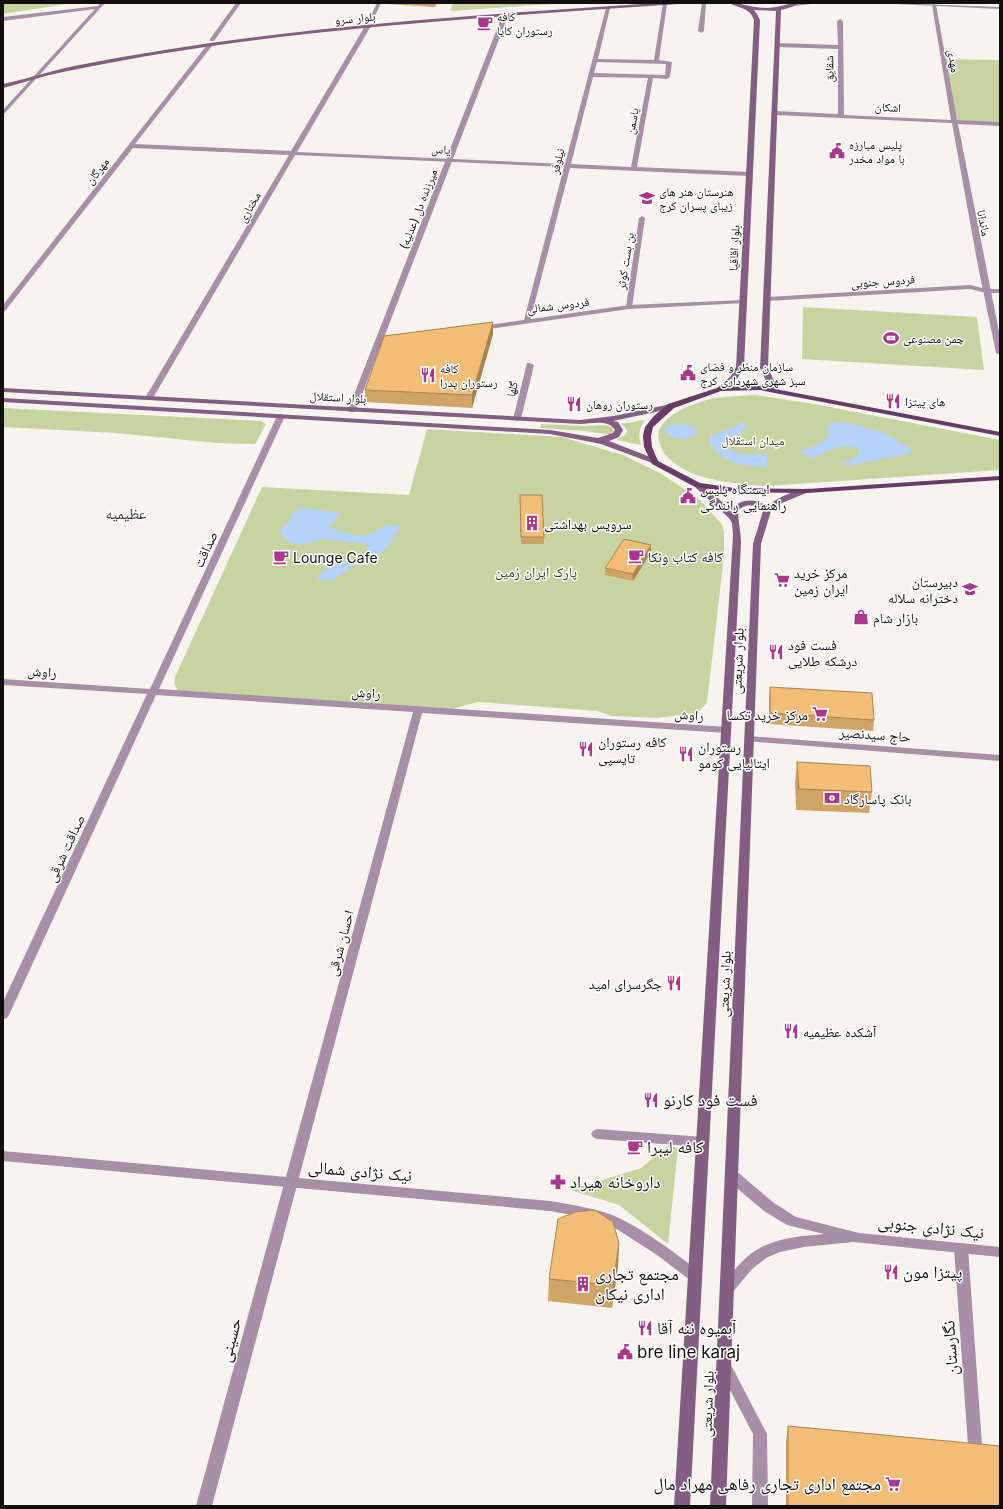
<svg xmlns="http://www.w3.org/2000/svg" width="1003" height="1509" viewBox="0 0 1003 1509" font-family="Inter,'Noto Naskh Arabic',sans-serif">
	<rect width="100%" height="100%" fill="#f7f4f0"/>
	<!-- green -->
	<g fill="#c7d4a1">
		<path d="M3 3H73L3 14Z"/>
		<path d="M453 3H567L450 11Z"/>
		<path d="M943 59 1000 60V124L953 121Z"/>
		<path d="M803 307 977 317 984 370 802 359Z"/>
		<path d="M755 395 814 404 1000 440V470L767 486C739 484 695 481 673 462 665 456 661 449 659 440 652 417 698 401 715 398 728 396 741 396 755 395Z"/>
		<path d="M3 408 261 421 266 424 255 444 217 443 116 433 3 427Z"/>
		<path d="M645 420C639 428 638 436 641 445L617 440 626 434 627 431 624 426 620 424Z"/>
		<path d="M541 424 584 426 605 425 612 427 614 431 611 434H606L585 431 540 428Z"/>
		<path d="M427 429 562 437 623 455 660 473 699 499 721 523 724 532V556L707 703 697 713 658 718 612 716 597 711 478 702 448 710 183 693C176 689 173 685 175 677L262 487 409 495Z"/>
		<path d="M668 1146 678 1148 668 1244 619 1205 570 1190 641 1168Z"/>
	</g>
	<!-- water -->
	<g fill="#b4d2fa">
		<path d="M741 422H746C743 436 737 434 726 440L724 445C738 458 751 454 767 454L766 467C743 466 724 464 710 445V436L736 426Z"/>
		<path d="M829 422 853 424 884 433 910 448 911 453 846 466 842 464 859 455V450C845 440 827 452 813 458L799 452 825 441 828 436Z"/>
		<path d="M682 424 695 427 697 434C687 442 672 440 663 430L670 425Z"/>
		<path d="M304 508 340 513 329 527C352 535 363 543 384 525L401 526 388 547 371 561 352 566 334 580 316 579C333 556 347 565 370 557L365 544 322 539 306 544H293L284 539 280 531 282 527 289 523C290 514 295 509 304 508Z"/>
	</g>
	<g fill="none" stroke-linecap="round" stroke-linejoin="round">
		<!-- minor -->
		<g fill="#a98ea8" fill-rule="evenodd">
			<path d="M100 3H105L3 115V110L95 9 3 21V17L98 6Z"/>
			<path d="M377 3H381L372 22H368Z"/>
			<path d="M663 3 667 4 659 60 672 62 670 77 667 79 653 78 637 167 749 172 752 174 749 176 570 168 530 321 528 322 524 320 564 167 295 155 153 398 152 400H146L145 398 289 155 133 148 5 311 3 312V305L207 45 212 46 135 144 291 151 365 26 368 24 371 26 297 152 565 164 606 8 608 7 610 8 598 59 654 60ZM597 62 666 64 665 75 594 73ZM593 77 648 78 631 167 571 164Z"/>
			<path d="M702 3H706L704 31 701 33 698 31Z"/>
			<path d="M934 4 936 5 957 120 1000 122V126L958 124 1000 337V355L996 353 978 266 952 123 775 115 772 113 775 111 838 114V49L778 47 775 45 778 43 838 45 837 21 840 19 843 21 844 115 951 120 932 5Z"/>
			<path d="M642 216 645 218 632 307 629 309 626 307 639 218Z"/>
			<path d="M527 363H530L534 365 521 419 517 421 513 419Z"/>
			<path d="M278 414H281L285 416 159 689 727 727 732 730 727 733 422 713 212 1506H196L413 712 156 695 9 1015 7 1018 3 1019V1002L147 694 3 685V679L150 689Z"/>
			<path d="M749 736 1000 755V761L746 741 744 739 746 737Z"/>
			<path d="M597 1129 703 1137 707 1139 709 1142 707 1145 703 1147 597 1139 593 1137 591 1134 593 1131Z"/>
			<path d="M961 1243 966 1244 968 1248 982 1445 980 1450 975 1451 970 1450 968 1445 954 1248 956 1244Z"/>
			<path d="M725 1361 730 1363 767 1434 768 1506H752L753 1434 718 1367 720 1363Z"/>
		</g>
		<!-- tertiary -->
		<g fill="#a98ea8" fill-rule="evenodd">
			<path d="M236 3H241L214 41H210V39Z"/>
			<path d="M818 3 795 6 793 5 800 3Z"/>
			<path d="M893 3 1000 7V9L895 4Z"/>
			<path d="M505 14 508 16 356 410 355 412H349L348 410 502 16Z"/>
			<path d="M970 285 986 289H1000V293H986L970 289 767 301 764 299 767 297Z"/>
			<path d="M743 300 746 302 745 303 629 309 481 330 477 328 481 326 629 305Z"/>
			<path d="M3 1151 550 1201C572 1205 602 1209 621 1219 649 1233 675 1253 700 1272L702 1276 700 1280 695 1282 690 1280 657 1255 612 1226 583 1217 550 1211 3 1161Z"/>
			<path d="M731 1170 736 1171 774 1203 796 1217 859 1233 1000 1247V1257L853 1242 804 1247 780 1252 766 1258 752 1269 732 1293 727 1295 722 1293 720 1289 722 1285C731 1274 740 1262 752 1253 772 1238 801 1236 824 1234L787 1225 764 1211 726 1179 725 1175 726 1171Z"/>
		</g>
		<!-- secondary -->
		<g fill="#845d82" fill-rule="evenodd">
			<path d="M656 3H681L679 4C477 18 272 29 73 70 49 74 26 82 3 88V84C27 79 50 71 74 66 265 28 461 16 656 3Z"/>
			<path d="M730 3C742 3 753 8 766 8 778 8 788 3 799 3L792 7 781 10 768 368 779 391 775 393 771 391 760 368 776 11 754 10 757 14 760 20 744 367 737 379 723 391H720L716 389 731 376 736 367 754 20C750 7 739 9 730 3Z"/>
			<path d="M3 388 580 420 614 416 671 404 675 406 674 408 613 421 618 422 623 430 619 437 609 441 658 460V464H655L601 444 550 434 3 402V398L550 430 598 438 613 433 615 430C608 419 591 424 580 424L3 392Z"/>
			<path d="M695 483H701L731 510C740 498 755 498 767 506 776 499 799 487 810 489L811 491 782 503 771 511 761 544 726 1506H710L753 544 763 511C755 504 745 503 738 511 738 522 741 532 741 543L690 1506H674L733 535 732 523 729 518 695 487Z"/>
		</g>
		<!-- primary -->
		<path fill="#683b67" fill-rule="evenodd" d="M760 386 1000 432V436L760 390 721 391 674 408 653 427 651 436 652 447 658 461 700 483 734 488 807 489 1000 476V480L807 493 734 492 695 487 652 464 644 447 643 436 645 427 654 416 668 404 720 387Z"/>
	</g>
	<!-- wall -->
	<g fill="#d0a366">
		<path d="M387 3H437L435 7 387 4Z"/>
		<path d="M493 322V334L472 408 365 402V390Z"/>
		<path d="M520 495 544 537V544H521Z"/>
		<path d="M651 552 633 581 605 575V568Z"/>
		<path d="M770 687 874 720 873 731 769 724V697Z"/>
		<path d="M797 762 872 792 869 813 796 810 795 783Z"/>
		<path d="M619 1243 618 1266 612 1308 548 1301 549 1279Z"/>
		<path d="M788 1426 1000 1506H786V1441Z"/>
	</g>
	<!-- shaded-wall -->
	<g fill="#a98453">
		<path d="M493 322V334L472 408V395Z"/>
		<path d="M651 545V552L633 581V574Z"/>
		<path d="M619 1243 618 1266 612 1308 613 1285Z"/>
	</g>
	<!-- building -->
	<g fill="#f2bd77" stroke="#a98453">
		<path d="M493 322 472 395 365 390 384 336Z"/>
		<path d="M520 495H542L544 537H521Z"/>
		<path d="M624 539 651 545 633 574 605 568Z"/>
		<path d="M770 687 872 693 874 720 770 713Z"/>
		<path d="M797 762 870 766 872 792 799 789Z"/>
		<path d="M595 1210 613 1222 619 1243 613 1285 549 1279 558 1219 575 1212Z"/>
		<path d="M788 1426 1000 1446V1506H788Z"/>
	</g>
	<!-- icons -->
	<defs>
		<symbol id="cafe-bare" viewBox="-9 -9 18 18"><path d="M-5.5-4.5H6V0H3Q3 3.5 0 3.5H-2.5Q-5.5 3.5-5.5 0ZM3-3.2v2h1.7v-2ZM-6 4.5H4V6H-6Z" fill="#ac368c" stroke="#fff" stroke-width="2.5" paint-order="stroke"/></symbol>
		<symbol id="civic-bare" viewBox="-9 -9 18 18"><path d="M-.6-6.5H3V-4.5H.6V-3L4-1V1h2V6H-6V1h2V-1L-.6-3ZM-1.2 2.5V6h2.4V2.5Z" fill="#ac368c" stroke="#fff" stroke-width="2.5" paint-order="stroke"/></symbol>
		<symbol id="school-bare" viewBox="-9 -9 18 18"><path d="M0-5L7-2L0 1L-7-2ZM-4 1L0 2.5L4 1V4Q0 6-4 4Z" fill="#ac368c" stroke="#fff" stroke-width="2.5" paint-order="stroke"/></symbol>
		<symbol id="stadium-bare" viewBox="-9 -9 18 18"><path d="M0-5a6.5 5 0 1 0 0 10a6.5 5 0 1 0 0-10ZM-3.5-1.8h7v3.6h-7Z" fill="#ac368c" stroke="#fff" stroke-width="2.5" paint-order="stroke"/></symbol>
		<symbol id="restaurant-bare" viewBox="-9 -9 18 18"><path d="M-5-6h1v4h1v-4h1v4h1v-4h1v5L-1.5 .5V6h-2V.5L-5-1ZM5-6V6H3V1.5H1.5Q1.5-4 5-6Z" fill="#ac368c" stroke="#fff" stroke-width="2.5" paint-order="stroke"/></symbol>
		<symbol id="building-bare" viewBox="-9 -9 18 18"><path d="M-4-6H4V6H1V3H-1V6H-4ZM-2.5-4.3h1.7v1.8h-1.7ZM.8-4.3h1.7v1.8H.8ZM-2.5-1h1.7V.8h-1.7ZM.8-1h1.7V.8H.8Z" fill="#ac368c" stroke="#fff" stroke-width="2.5" paint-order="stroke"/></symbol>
		<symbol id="supermarket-bare" viewBox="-9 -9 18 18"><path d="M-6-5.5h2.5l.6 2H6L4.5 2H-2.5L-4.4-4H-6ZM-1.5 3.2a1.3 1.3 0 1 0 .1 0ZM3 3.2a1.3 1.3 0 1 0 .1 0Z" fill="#ac368c" stroke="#fff" stroke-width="2.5" paint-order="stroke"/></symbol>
		<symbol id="shop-bare" viewBox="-9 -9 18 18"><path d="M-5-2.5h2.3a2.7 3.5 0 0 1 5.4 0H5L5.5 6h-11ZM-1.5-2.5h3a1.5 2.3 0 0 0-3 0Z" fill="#ac368c" stroke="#fff" stroke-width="2.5" paint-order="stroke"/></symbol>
		<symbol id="bank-bare" viewBox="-9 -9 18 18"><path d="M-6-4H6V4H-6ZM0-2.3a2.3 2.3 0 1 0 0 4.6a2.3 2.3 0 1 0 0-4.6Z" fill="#ac368c" stroke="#fff" stroke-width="2.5" paint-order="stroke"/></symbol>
		<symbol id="pharmacy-bare" viewBox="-9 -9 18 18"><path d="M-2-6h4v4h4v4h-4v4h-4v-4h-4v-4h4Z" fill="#ac368c" stroke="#fff" stroke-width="2.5" paint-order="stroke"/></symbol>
	</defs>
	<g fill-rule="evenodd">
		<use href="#cafe-bare" x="474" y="12" width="22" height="22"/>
		<use href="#civic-bare" x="826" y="140" width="22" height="22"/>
		<use href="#school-bare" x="636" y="187" width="22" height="22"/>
		<use href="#stadium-bare" x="880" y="327" width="22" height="22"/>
		<use href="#civic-bare" x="677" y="362" width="22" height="22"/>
		<use href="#restaurant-bare" x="417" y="364" width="22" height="22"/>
		<use href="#restaurant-bare" x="882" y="390" width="22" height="22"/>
		<use href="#restaurant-bare" x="563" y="393" width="22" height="22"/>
		<use href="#civic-bare" x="677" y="485" width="22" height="22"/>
		<use href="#building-bare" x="521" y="512" width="22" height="22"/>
		<use href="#cafe-bare" x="625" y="545" width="22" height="22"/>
		<use href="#cafe-bare" x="270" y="546" width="22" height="22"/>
		<use href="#supermarket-bare" x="771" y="569" width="22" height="22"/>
		<use href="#school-bare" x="959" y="578" width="22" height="22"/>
		<use href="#shop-bare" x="850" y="606" width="22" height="22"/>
		<use href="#restaurant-bare" x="765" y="641" width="22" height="22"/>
		<use href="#supermarket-bare" x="809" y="703" width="22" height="22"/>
		<use href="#restaurant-bare" x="575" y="738" width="22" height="22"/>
		<use href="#restaurant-bare" x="675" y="743" width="22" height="22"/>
		<use href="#bank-bare" x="821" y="787" width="22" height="22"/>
		<use href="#restaurant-bare" x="663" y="972" width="22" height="22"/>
		<use href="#restaurant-bare" x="780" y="1020" width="22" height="22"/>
		<use href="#restaurant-bare" x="640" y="1089" width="22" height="22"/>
		<use href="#cafe-bare" x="624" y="1136" width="22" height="22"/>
		<use href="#pharmacy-bare" x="547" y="1171" width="22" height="22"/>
		<use href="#restaurant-bare" x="880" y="1261" width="22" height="22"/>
		<use href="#building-bare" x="572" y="1273" width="22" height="22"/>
		<use href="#restaurant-bare" x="634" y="1317" width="22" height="22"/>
		<use href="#civic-bare" x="614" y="1341" width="22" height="22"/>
		<use href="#supermarket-bare" x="882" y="1473" width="22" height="22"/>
	</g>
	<g text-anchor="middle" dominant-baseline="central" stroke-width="3" stroke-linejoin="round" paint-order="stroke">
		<!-- far-poi labels -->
		<g font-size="12" fill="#100f0e" stroke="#fff" text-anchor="start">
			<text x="497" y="16">کافه<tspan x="497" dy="14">رستوران کایا</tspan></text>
			<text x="849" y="144">پلیس مبارزه<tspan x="849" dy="14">با مواد مخدر</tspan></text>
			<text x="659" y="191">هنرستان هنر های<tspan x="659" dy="14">زیبای پسران کرج</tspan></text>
			<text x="903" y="338">چمن مصنوعی</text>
			<text x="700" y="366">سازمان منظر و فضای<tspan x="700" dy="14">سبز شهری شهرداری کرج</tspan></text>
			<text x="440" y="368">کافه<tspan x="440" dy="14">رستوران پدرا</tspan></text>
			<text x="905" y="401">های پیتزا</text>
			<text x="586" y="404">رستوران روهان</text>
		</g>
		<!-- far-street labels -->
		<g font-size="12" fill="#100f0e" stroke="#fff">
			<text transform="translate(355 18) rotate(-6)">بلوار سرو</text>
			<text transform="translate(954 61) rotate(81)">مهدی</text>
			<text transform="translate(829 69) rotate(-91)">شقایق</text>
			<text transform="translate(888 107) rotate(3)">اشکان</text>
			<text transform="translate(632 121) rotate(-80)">یاسمن</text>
			<text transform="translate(441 149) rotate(3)">یاس</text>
			<text transform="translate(557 161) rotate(-76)">نیلوفر</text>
			<text transform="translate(97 171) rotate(-52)">مهرگان</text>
			<text transform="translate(249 207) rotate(-60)">مختاری</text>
			<text transform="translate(418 209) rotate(-69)">میرزنده دل (عدلیه)</text>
			<text transform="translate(984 223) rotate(79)">ماندانا</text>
			<text transform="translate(734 248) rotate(-87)">بلوار اقاقیا</text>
			<text transform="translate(625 261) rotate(-81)">بن بست کوثر</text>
			<text transform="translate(883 281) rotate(-4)">فردوس جنوبی</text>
			<text transform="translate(558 305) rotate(-7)">فردوس شمالی</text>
			<text transform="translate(512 389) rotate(-77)">گلها</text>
			<text transform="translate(338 397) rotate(3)">بلوار استقلال</text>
		</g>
		<!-- far-park labels -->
		<g font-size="12" fill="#333a17" stroke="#fff">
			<text x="753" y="440">میدان استقلال</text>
		</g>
		<!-- poi labels -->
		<g font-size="14" fill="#100f0e" stroke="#fff" text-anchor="start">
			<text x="700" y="488">ایستگاه پلیس<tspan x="700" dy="16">راهنمایی رانندگی</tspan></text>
			<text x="544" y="523">سرویس بهداشتی</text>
			<text x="648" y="556">کافه کتاب ونکا</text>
			<text x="293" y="557">Lounge Cafe</text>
			<text x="794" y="572">مرکز خرید<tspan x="794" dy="16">ایران زمین</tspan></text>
			<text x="958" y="581" text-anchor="end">دبیرستان<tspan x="958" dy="16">دخترانه سلاله</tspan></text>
			<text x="873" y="617">بازار شام</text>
			<text x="788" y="644">فست فود<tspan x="788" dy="16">درشکه طلایی</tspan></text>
			<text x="808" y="714" text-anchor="end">مرکز خرید تکسا</text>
			<text x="598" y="741">کافه رستوران<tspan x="598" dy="16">تایسپی</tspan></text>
			<text x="698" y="746">رستوران<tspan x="698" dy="16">ایتالیایی کومو</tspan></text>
			<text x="844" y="798">بانک پاسارگاد</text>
			<text x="662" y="983" text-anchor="end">جگرسرای امید</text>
			<text x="803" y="1031">آشکده عظیمیه</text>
		</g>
		<!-- street labels -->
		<g font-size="14" fill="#100f0e" stroke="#fff">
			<text transform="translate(205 549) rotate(-65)">صداقت</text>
			<text transform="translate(737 661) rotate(-88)">بلوار شریعتی</text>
			<text transform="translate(42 671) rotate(4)">راوش</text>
			<text transform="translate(366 692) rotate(4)">راوش</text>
			<text transform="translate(689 714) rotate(4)">راوش</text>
			<text transform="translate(875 734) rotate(4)">حاج سیدنصیر</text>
			<text transform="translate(65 848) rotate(-65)">صداقت شرقی</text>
			<text transform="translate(340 943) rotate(-75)">احسان شرقی</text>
			<text transform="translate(724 984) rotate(-88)">بلوار شریعتی</text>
			<text transform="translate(707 1404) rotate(-88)">بلوار شریعتی</text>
		</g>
		<!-- park labels -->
		<g font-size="14" fill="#333a17" stroke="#fff">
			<text x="536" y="571">پارک ایران زمین</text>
		</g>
		<!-- neighbourhood labels -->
		<g font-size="15" fill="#373432" stroke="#fff">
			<text x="126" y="513">عظیمیه</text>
		</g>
		<!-- near-poi labels -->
		<g font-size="17" fill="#100f0e" stroke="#fff" text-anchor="start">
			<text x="663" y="1100">فست فود کارنو</text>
			<text x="647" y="1147">کافه لیبرا</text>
			<text x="570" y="1182">داروخانه هیراد</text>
			<text x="903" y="1272">پیتزا مون</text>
			<text x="595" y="1274">مجتمع تجاری<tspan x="595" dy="20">اداری نیکان</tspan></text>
			<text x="657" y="1328">آبمیوه ننه آقا</text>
			<text x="637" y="1352">bre line karaj</text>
			<text x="881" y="1484" text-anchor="end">مجتمع اداری تجاری رفاهی مهراد مال</text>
		</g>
		<!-- near-street labels -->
		<g font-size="17" fill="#100f0e" stroke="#fff">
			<text transform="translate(360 1171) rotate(5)">نیک نژادی شمالی</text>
			<text transform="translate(931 1227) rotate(6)">نیک نژادی جنوبی</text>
			<text transform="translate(230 1340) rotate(-75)">حسینی</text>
			<text transform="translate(950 1348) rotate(-94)">نگارستان</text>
		</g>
	</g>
	<!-- border -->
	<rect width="1003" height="1509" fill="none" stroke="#100f0e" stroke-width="8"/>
</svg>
